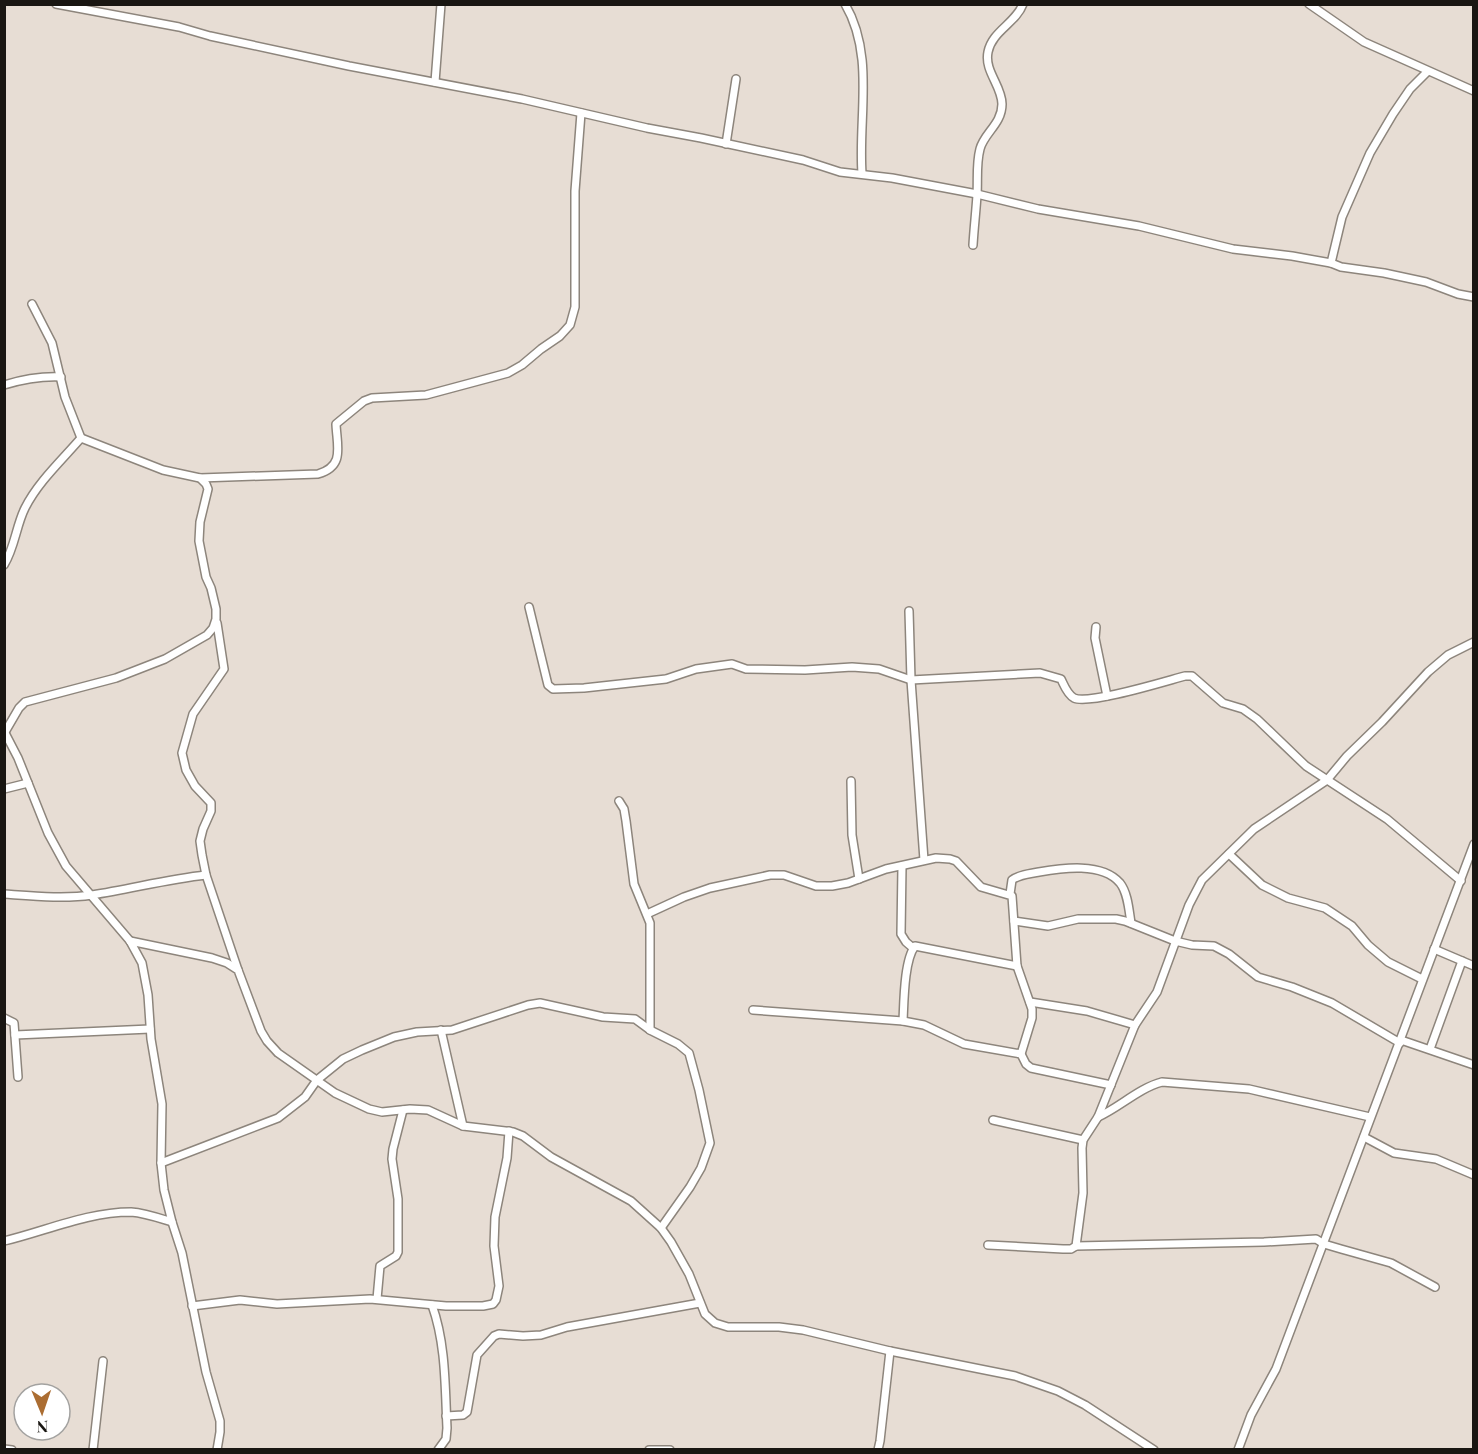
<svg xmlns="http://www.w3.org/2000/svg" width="1478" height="1454" viewBox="0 0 1478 1454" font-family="'Playfair Display',serif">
	<rect width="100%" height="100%" fill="#e7ddd4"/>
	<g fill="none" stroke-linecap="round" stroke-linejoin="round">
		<defs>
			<g id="minor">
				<path d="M56 4 179 27 210 36 349 66 522 99 647 128 701 138 803 160 840 172 892 178 977 194 1038 209 1139 226 1233 249 1292 256 1331 263 1341 267 1384 273 1426 282 1458 294 1474 297"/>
				<path d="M845 4C875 55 858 117 862 173"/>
				<path d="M1309 4 1364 42 1474 91"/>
				<path d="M435 82 441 4"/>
				<path d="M726 144 736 79"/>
				<path d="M973 245C974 228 976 211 977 195 978 179 976 164 980 149 984 133 1002 124 1002 104 1002 86 984 71 988 52 992 31 1016 23 1023 4"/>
				<path d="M1331 263 1342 217 1370 153 1393 114 1410 89 1427 72"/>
				<path d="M4 385C24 379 40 376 61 377"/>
				<path d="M200 478 318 474C345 466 337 447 336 424L364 401 372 398 426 395 508 373 522 365 541 349 560 336 570 325 575 307V191L581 113"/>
				<path d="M4 565C15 547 16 526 25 508 38 482 62 460 81 438L65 397 52 343 32 304"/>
				<path d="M529 607 548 685 553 689 584 688 666 679 696 669 732 664 746 669 805 670 852 667 879 669 911 680 1040 673 1061 679C1064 685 1067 694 1074 698 1089 705 1166 681 1185 676H1192L1223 703 1243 709 1257 719 1306 766 1387 819 1461 881"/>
				<path d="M909 611 911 680 924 860"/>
				<path d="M217 623 224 669 193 714 182 753 186 770 195 786 211 803V811L203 829 200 841 202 855 206 875 238 970"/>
				<path d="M1096 627 1095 638 1107 696"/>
				<path d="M4 731 18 758 48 833 66 866 130 941 142 963 148 995 151 1039 162 1104 161 1163 164 1190 172 1222 182 1253 206 1372 220 1421V1432L217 1450"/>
				<path d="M5 732 19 708 25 702 116 678 165 659 207 635 213 628 216 619V609L211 588 206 577 199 541 200 522 208 489 206 484 200 478 163 470 81 438"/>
				<path d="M851 781 852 835 859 879"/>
				<path d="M4 789 28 783"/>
				<path d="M619 801 624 809 626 821 634 884 650 923V1030"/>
				<path d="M1229 854 1262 885 1288 898 1325 908 1352 926 1368 945 1388 962 1422 979"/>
				<path d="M902 866 901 934 906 942 913 948"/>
				<path d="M4 894C33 896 64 899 92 895 131 889 168 879 206 875"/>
				<path d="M1010 894 1012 880C1020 874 1030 874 1039 872 1062 868 1102 862 1120 883 1128 893 1129 911 1131 923"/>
				<path d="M647 914 684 897 710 888 770 875H784L816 886H832L848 883 886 869 936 858 950 859 956 861 981 887 1012 896 1017 966 1032 1009V1018L1021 1054"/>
				<path d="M1014 921 1048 926 1078 919H1116L1125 921 1175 941 1192 945 1214 946 1229 954 1258 977 1292 987 1332 1003 1400 1043"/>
				<path d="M130 941 212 958 227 963 238 970 261 1031 267 1041 278 1053 335 1093 369 1109 382 1112 410 1109 428 1110 463 1126 513 1132 523 1136 551 1157 631 1201 661 1228 671 1242 689 1274 705 1314 715 1323 728 1327H779L803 1330 890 1351 1015 1376 1058 1391 1085 1405 1154 1450"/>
				<path d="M1434 949 1474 966"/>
				<path d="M1030 1002 1087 1011 1135 1025"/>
				<path d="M753 1010 903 1021 924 1025 964 1044 1021 1054 1026 1064 1031 1068 1111 1085"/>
				<path d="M4 1018 14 1023 18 1077"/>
				<path d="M903 1021C904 1002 904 960 915 946L1017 966"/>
				<path d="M441 1030 463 1126"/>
				<path d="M15 1035 150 1029"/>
				<path d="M1401 1040 1474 1065"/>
				<path d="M1430 1049 1462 961"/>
				<path d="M1098 1117C1120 1107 1139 1088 1162 1082L1249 1089 1370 1117"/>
				<path d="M993 1120 1083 1140"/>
				<path d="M1364 1137 1394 1153 1436 1159 1474 1175"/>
				<path d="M161 1163 278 1118 305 1097 317 1080 343 1059 362 1050 394 1037 417 1032 452 1030 528 1005 540 1003 603 1017 635 1019 650 1030 678 1044 689 1053 699 1090 710 1143 701 1168 690 1187 661 1228"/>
				<path d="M4 1241C46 1231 87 1212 131 1212 145 1213 159 1218 172 1222"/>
				<path d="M988 1245 1063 1249H1071L1076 1246 1083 1193 1082 1148 1083 1140 1098 1117 1135 1025 1157 992 1189 905 1202 880 1254 829 1327 780 1347 756 1382 722 1428 672 1448 655 1474 642"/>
				<path d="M1076 1246 1264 1242 1316 1239 1324 1244 1341 1249 1391 1263 1435 1287"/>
				<path d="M377 1299 380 1266 396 1256 398 1252V1199L392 1159 393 1149 403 1110"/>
				<path d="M432 1305C446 1344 445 1387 447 1428L446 1439 438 1450"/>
				<path d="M192 1306 240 1300 277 1304 370 1299 446 1306H483L493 1304 496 1300 499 1286 494 1246 495 1217 507 1158 509 1131"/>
				<path d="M446 1416 463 1415 467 1412 477 1355 494 1336 499 1334 523 1336 541 1335 567 1327 700 1303"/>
				<path d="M4 1449 12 1450"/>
				<path d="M93 1450 103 1361"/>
				<path d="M649 1450H670"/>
				<path d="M878 1450 880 1441 890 1351"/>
				<path d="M1238 1450 1251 1415 1276 1369 1474 844"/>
			</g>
		</defs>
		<!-- minor casing -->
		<use href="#minor" stroke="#8d857c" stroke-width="10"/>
		<!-- minor -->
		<use href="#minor" stroke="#fff" stroke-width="7"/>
	</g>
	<!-- border -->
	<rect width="1478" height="1454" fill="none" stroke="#191612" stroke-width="12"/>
	<!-- north arrow -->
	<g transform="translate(42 1412) rotate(178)"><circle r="28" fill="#ffffff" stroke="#a3a2a0" stroke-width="1.5"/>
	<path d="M0-4.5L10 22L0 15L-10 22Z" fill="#ab6d32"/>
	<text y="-9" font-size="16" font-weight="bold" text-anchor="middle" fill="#191612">N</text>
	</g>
</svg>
